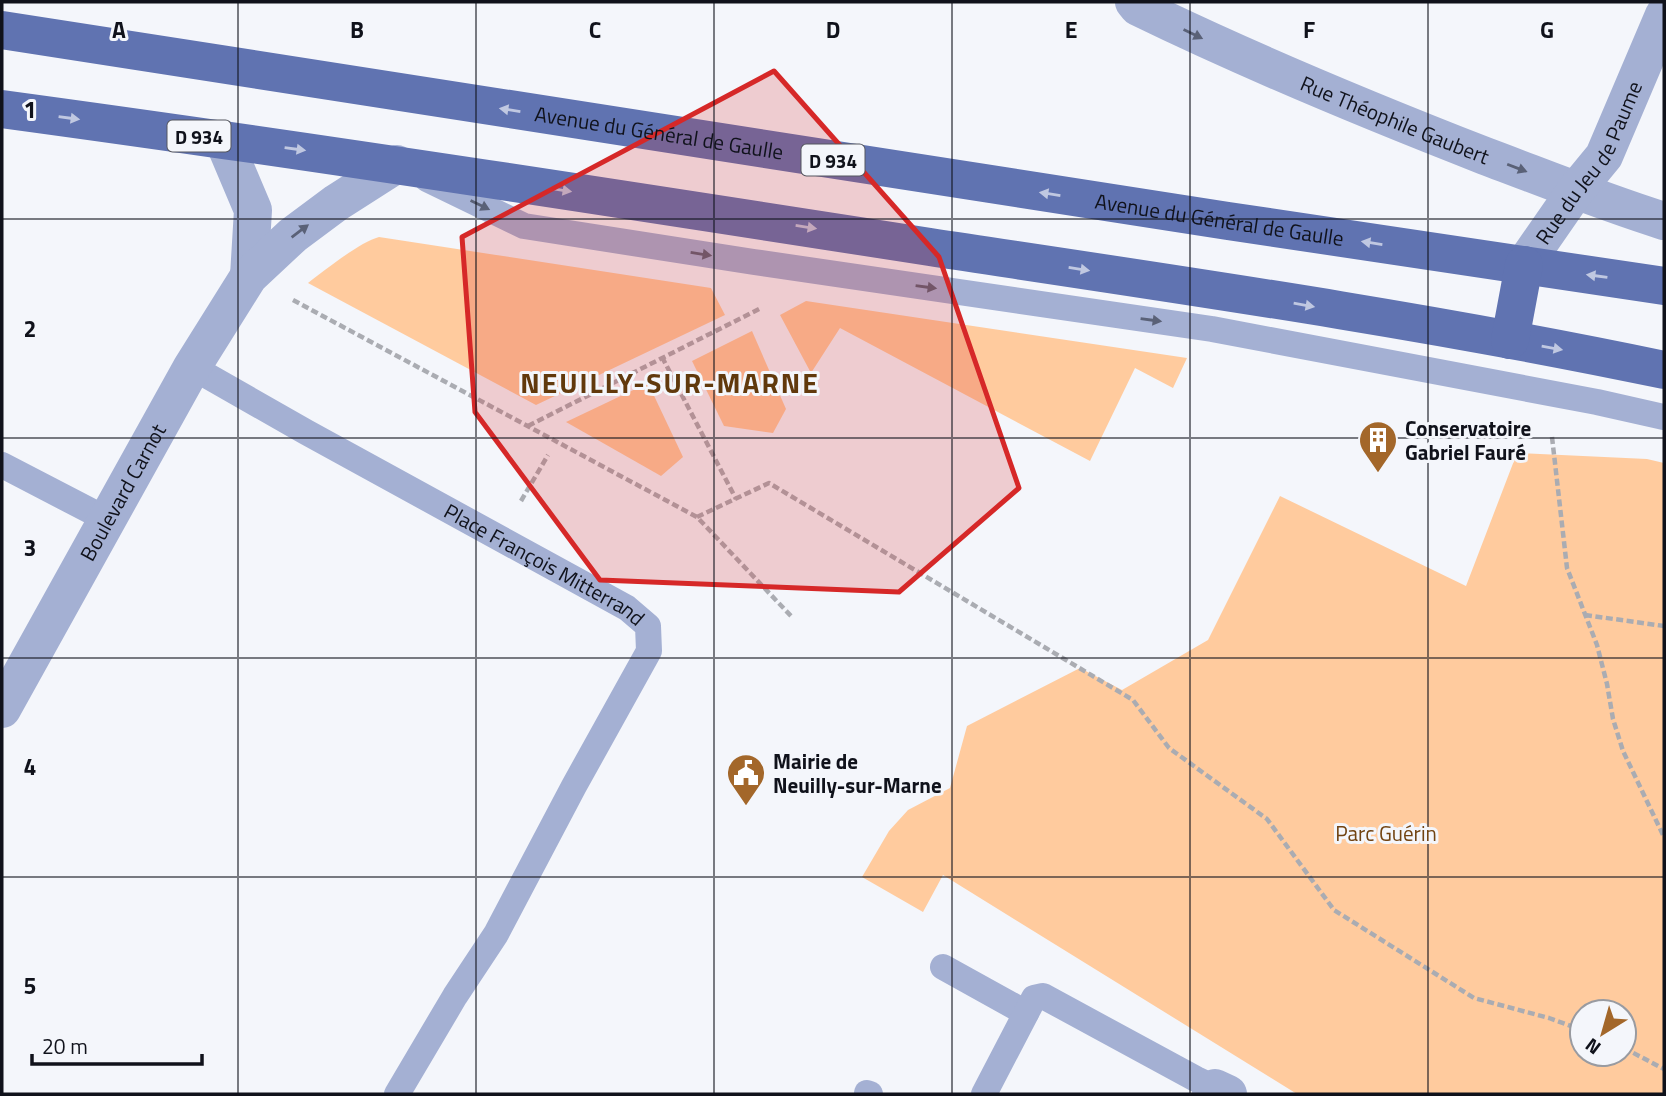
<svg xmlns="http://www.w3.org/2000/svg" width="1666" height="1096" viewBox="0 0 1666 1096" font-family="'Titillium Web',sans-serif">
	<rect width="100%" height="100%" fill="#f4f6fb"/>
	<!-- green -->
	<g fill="#ffcb9e" fill-rule="evenodd">
		<path d="M379 237 711 288 725 315 536 405 308 283C325 270 360 242 379 237Z"/>
		<path d="M806 301 1187 358 1173 388 1135 368 1090 461 840 328 811 373 780 315Z"/>
		<path d="M752 331 786 409 773 433 724 426 692 361Z"/>
		<path d="M648 383 683 457 661 476 566 422Z"/>
		<path d="M1517 453 1647 459 1664 463V1094H1297L943 875 923 912 862 877 889 831 908 810 950 788 967 726 1080 668 1122 690 1208 640 1280 496 1466 586ZM1624 1012V1054H1582V1012Z"/>
	</g>
	<g fill="none" stroke-linecap="round" stroke-linejoin="round">
		<!-- path -->
		<g stroke="#aaacb2" stroke-width="4.5" stroke-dasharray="7 3.5" stroke-linecap="butt">
			<path d="M293 300 697 517 791 616"/>
			<path d="M662 357 736 499"/>
			<path d="M528 426 761 308"/>
			<path d="M1552 437 1567 568 1597 645 1607 684 1613 719 1623 751 1664 837"/>
			<path d="M521 501 548 455"/>
			<path d="M697 517 769 483 1133 700 1169 748 1267 819 1334 910 1474 998 1549 1018 1582 1030"/>
			<path d="M1585 615 1664 626"/>
			<path d="M1624 1048 1664 1069"/>
		</g>
		<!-- lane -->
		<g stroke="#a4b0d3" stroke-width="26">
			<path d="M427 179 524 226 754 262 1212 329 1597 402 1664 417"/>
			<path id="s1" d="M192 367 306 432 627 608 648 626 649 651 574 786 496 934 455 996 397 1094"/>
			<path d="M2 465 108 520"/>
			<path d="M943 967 1026 1013"/>
			<path d="M867 1093 870 1094"/>
			<path d="M984 1094 1034 998 1043 996 1196 1079 1215 1088"/>
		</g>
		<!-- street -->
		<g stroke="#a4b0d3" stroke-width="38">
			<path id="s2" d="M1134 2 1138 7C1251 62 1367 110 1485 156 1544 178 1603 202 1664 221"/>
			<path d="M223 139 253 210 249 276"/>
			<path id="s3" d="M1524 265 1576 190 1604 156 1664 15"/>
			<path id="s4" d="M2 709 192 367 249 276 293 235 336 203 397 164"/>
			<path d="M1211 1094 1215 1088 1228 1094"/>
		</g>
		<!-- primary -->
		<g stroke="#6073b1" stroke-width="38">
			<path id="s5" d="M2 30 1228 221 1664 286"/>
			<path d="M2 109C312 151 621 199 930 247 1175 284 1421 319 1664 370"/>
			<path d="M1510 340 1524 265"/>
		</g>
	</g>
	<!-- one-way arrows -->
	<defs><path id="oneway-solid" d="M-6-.8H1V-3.2L6.5 0L1 3.2V.8H-6Z" transform="scale(1.75)"/></defs>
	<g fill="#5a6177">
		<use href="#oneway-solid" transform="translate(1193 34) rotate(26)"/>
		<use href="#oneway-solid" transform="translate(1517 168) rotate(21)"/>
		<use href="#oneway-solid" transform="translate(480 205) rotate(26)"/>
		<use href="#oneway-solid" transform="translate(300 231) rotate(-37)"/>
		<use href="#oneway-solid" transform="translate(701 254) rotate(9)"/>
		<use href="#oneway-solid" transform="translate(926 287) rotate(8)"/>
		<use href="#oneway-solid" transform="translate(1151 320) rotate(8)"/>
	</g>
	<g fill="#c0c8e1">
		<use href="#oneway-solid" transform="translate(510 110) rotate(-171)"/>
		<use href="#oneway-solid" transform="translate(69 118) rotate(8)"/>
		<use href="#oneway-solid" transform="translate(295 149) rotate(8)"/>
		<use href="#oneway-solid" transform="translate(561 190) rotate(9)"/>
		<use href="#oneway-solid" transform="translate(1050 194) rotate(-171)"/>
		<use href="#oneway-solid" transform="translate(806 227) rotate(9)"/>
		<use href="#oneway-solid" transform="translate(1372 243) rotate(-171)"/>
		<use href="#oneway-solid" transform="translate(1079 269) rotate(9)"/>
		<use href="#oneway-solid" transform="translate(1597 276) rotate(-172)"/>
		<use href="#oneway-solid" transform="translate(1304 305) rotate(10)"/>
		<use href="#oneway-solid" transform="translate(1552 348) rotate(10)"/>
	</g>
	<!-- marked area -->
	<path fill="#d62828" fill-opacity="0.2" stroke="#d62828" stroke-width="5" stroke-linejoin="round" d="M774 71 939 257 1019 488 899 592 600 580 475 412 462 237Z"/>
	<!-- grid -->
	<path fill="none" stroke="#10121b" stroke-width="2" stroke-opacity="0.55" d="M238 2V1094M476 2V1094M714 2V1094M952 2V1094M1190 2V1094M1428 2V1094M2 219H1664M2 438H1664M2 658H1664M2 877H1664"/>
	<!-- icons -->
	<defs>
		<symbol id="building-pin" viewBox="-11 -11 22 30"><path d="M0 17L-7.5 6A9.5 9.5 0 1 1 7.5 6Z" fill="#a3672a" stroke="#f4f6fb"/><path d="M-4-6H4V6H1V3H-1V6H-4ZM-2.5-4.3h1.7v1.8h-1.7ZM.8-4.3h1.7v1.8H.8ZM-2.5-1h1.7V.8h-1.7ZM.8-1h1.7V.8H.8Z" fill="#fff"/></symbol>
		<symbol id="civic-pin" viewBox="-11 -11 22 30"><path d="M0 17L-7.5 6A9.5 9.5 0 1 1 7.5 6Z" fill="#a3672a" stroke="#f4f6fb"/><path d="M-.6-6.5H3V-4.5H.6V-3L4-1V1h2V6H-6V1h2V-1L-.6-3ZM-1.2 2.5V6h2.4V2.5Z" fill="#fff"/></symbol>
	</defs>
	<g fill-rule="evenodd">
		<use href="#building-pin" x="1356" y="418" width="44" height="60"/>
		<use href="#civic-pin" x="724" y="751" width="44" height="60"/>
	</g>
	<g text-anchor="middle" dominant-baseline="central" stroke-width="6" stroke-linejoin="round" paint-order="stroke">
		<!-- shield labels -->
		<g fill="#f4f6fb" stroke="#54565e" stroke-width="2">
			<rect x="167.5" y="120.5" width="63" height="31" rx="5"/>
			<rect x="801.5" y="144.5" width="63" height="31" rx="5"/>
		</g>
		<g font-size="19" font-weight="bold" fill="#10121b">
			<text x="199" y="136">D 934</text>
			<text x="833" y="160">D 934</text>
		</g>
		<!-- street labels -->
		<g font-size="21" fill="#10121b" stroke="#f4f6fb">
			<text stroke="none"><textPath href="#s2" startOffset="287">Rue Théophile Gaubert</textPath></text>
			<text stroke="none"><textPath href="#s5" startOffset="665">Avenue du Général de Gaulle</textPath></text>
			<text stroke="none"><textPath href="#s3" startOffset="122">Rue du Jeu de Paume</textPath></text>
			<text stroke="none"><textPath href="#s5" startOffset="1232">Avenue du Général de Gaulle</textPath></text>
			<text stroke="none"><textPath href="#s4" startOffset="248">Boulevard Carnot</textPath></text>
			<text stroke="none"><textPath href="#s1" startOffset="404">Place François Mitterrand</textPath></text>
		</g>
		<!-- poi labels -->
		<g font-size="21" font-weight="bold" fill="#10121b" stroke="#f4f6fb" text-anchor="start">
			<text x="1405" y="428">Conservatoire<tspan x="1405" dy="24">Gabriel Fauré</tspan></text>
			<text x="773" y="761">Mairie de<tspan x="773" dy="24">Neuilly-sur-Marne</tspan></text>
		</g>
		<!-- park labels -->
		<g font-size="21" fill="#714311" stroke="#f4f6fb">
			<text x="1386" y="833">Parc Guérin</text>
		</g>
		<!-- district labels -->
		<g font-size="28" font-weight="bold" letter-spacing="2" fill="#61390c" stroke="#f4f6fb">
			<text x="670" y="382">NEUILLY-SUR-MARNE</text>
		</g>
	</g>
	<g font-size="23" text-anchor="middle" font-weight="bold" fill="#10121b" stroke="#f4f6fb" stroke-width="6" stroke-linejoin="round" paint-order="stroke">
		<text x="119" y="38">A</text>
		<text x="357" y="38">B</text>
		<text x="595" y="38">C</text>
		<text x="833" y="38">D</text>
		<text x="1071" y="38">E</text>
		<text x="1309" y="38">F</text>
		<text x="1547" y="38">G</text>
		<text x="30" y="118">1</text>
		<text x="30" y="337">2</text>
		<text x="30" y="556">3</text>
		<text x="30" y="775">4</text>
		<text x="30" y="994">5</text>
	</g>
	<!-- border -->
	<rect width="1666" height="1096" fill="none" stroke="#10121b" stroke-width="7"/>
	<!-- north arrow -->
	<g transform="translate(1603 1033) rotate(217)"><circle r="33" fill="#f4f6fb" stroke="#999ba1" stroke-width="2"/>
	<path d="M0-5L12 26L0 18L-12 26Z" fill="#a3672a"/>
	<text y="-10" font-size="19" font-weight="bold" text-anchor="middle" fill="#10121b">N</text>
	</g>
	<!-- scale -->
	<path d="M32 1054v10h170v-10" fill="none" stroke="#10121b" stroke-width="3.5"/>
	<text x="42" y="1054" font-size="21" fill="#10121b" stroke="#f4f6fb" stroke-width="5" paint-order="stroke">20 m</text>
</svg>
